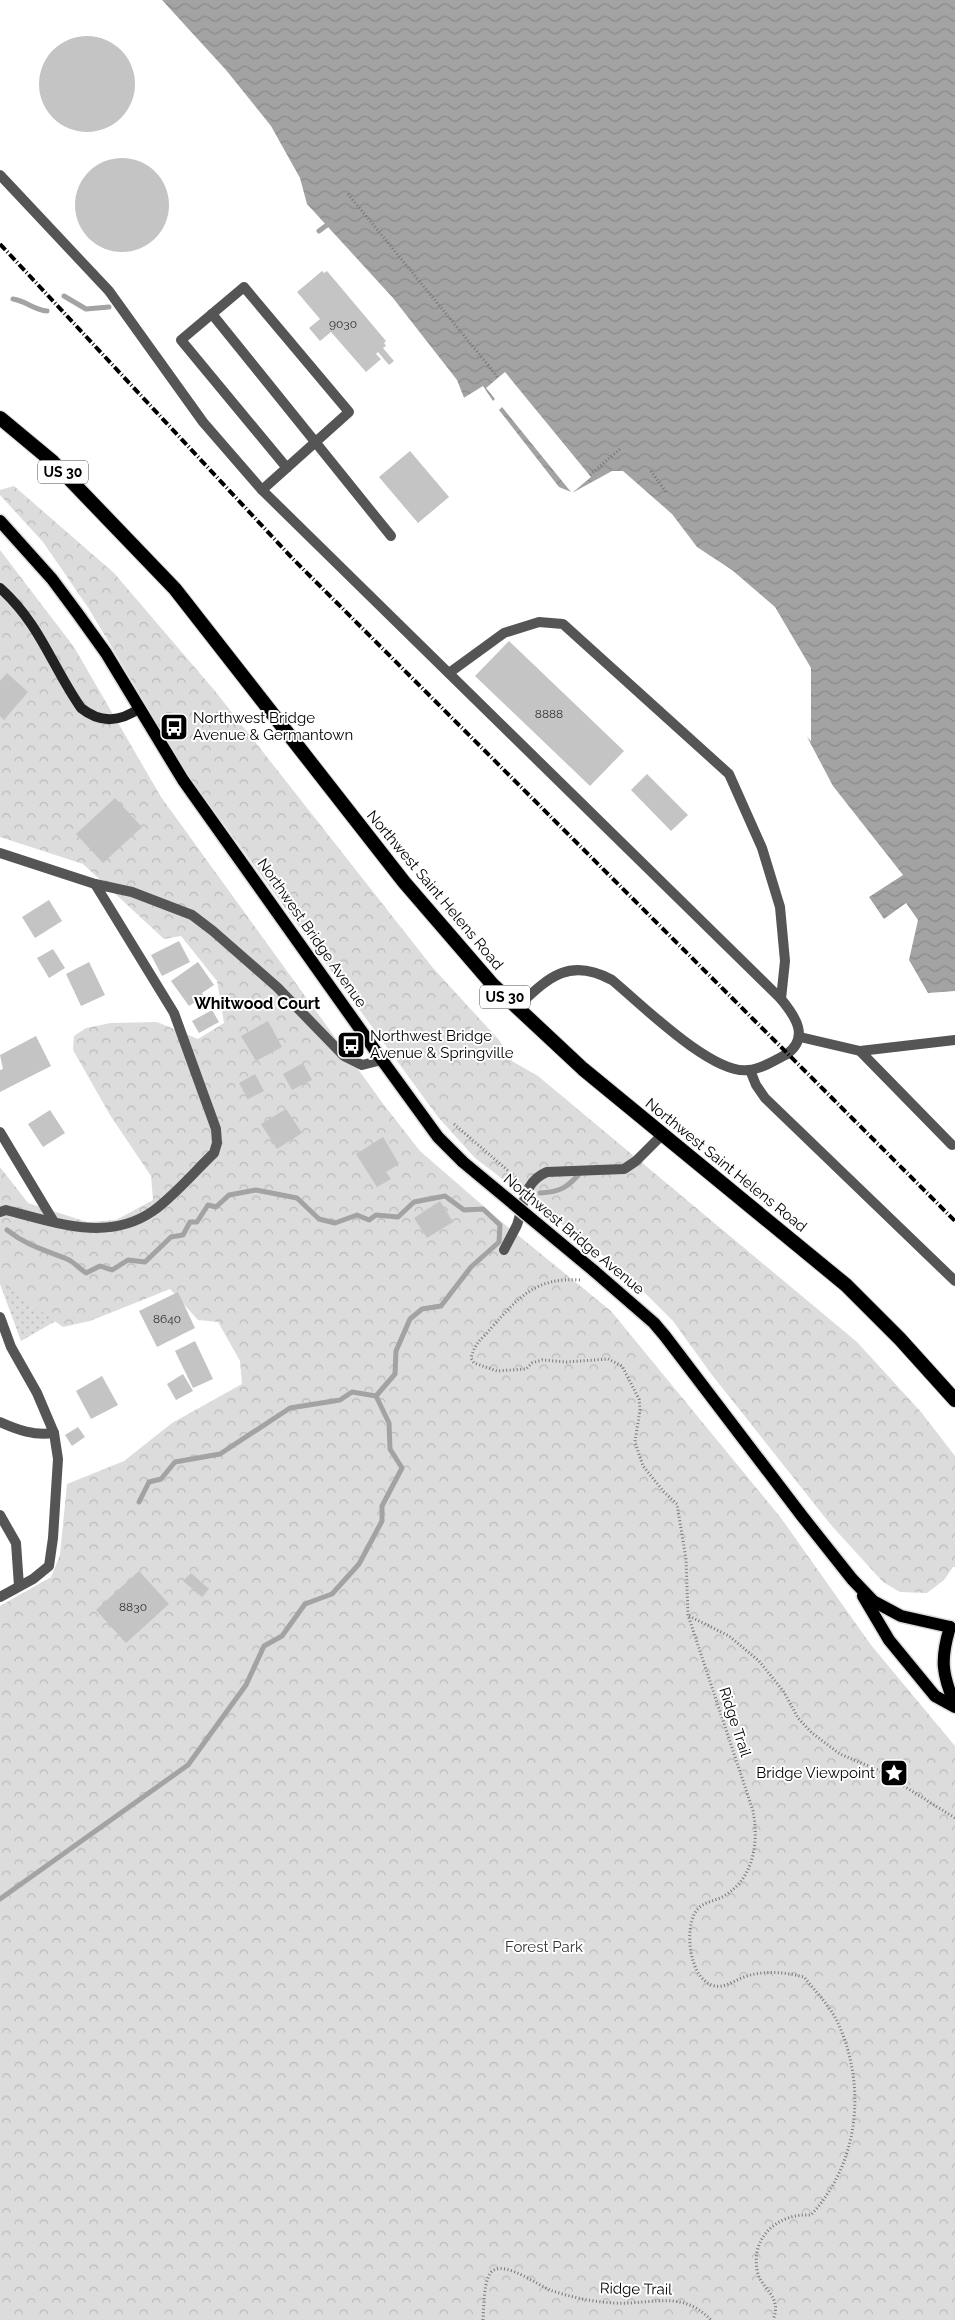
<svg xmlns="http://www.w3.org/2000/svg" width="955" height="2320" viewBox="0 0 955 2320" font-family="Raleway,sans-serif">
	<defs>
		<pattern id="grass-dots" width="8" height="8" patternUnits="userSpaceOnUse" patternTransform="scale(1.25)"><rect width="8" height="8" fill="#dcdcdc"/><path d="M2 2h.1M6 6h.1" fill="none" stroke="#bbb" stroke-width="1.8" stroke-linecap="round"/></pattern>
		<pattern id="forest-crowns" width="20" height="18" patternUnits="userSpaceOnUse" patternTransform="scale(1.25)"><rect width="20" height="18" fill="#dcdcdc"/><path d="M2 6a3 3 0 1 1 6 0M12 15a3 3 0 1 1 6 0" fill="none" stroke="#bbb"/></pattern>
		<pattern id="water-waves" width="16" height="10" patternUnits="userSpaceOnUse" patternTransform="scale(1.25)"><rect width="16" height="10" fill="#a3a3a3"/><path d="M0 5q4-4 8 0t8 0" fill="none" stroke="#8b8b8b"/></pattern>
	</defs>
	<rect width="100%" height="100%" fill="#fff"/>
	<!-- grass -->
	<path fill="url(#grass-dots)" d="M0 1231 80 1307 21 1341 0 1284Z"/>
	<!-- forest -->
	<g fill="url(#forest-crowns)">
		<path d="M14 486 114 573 215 691 433 968 499 1040 512 1061 538 1076 857 1342 921 1412 955 1456V1567H953L944 1580 927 1593 900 1592 883 1582 831 1525 712 1375 673 1321 622 1270 475 1158 438 1117 190 778 89 609 43 542 0 495V490Z"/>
		<path d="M0 550 74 647 161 797 384 1105 420 1151 503 1223 611 1311 781 1518 871 1645 955 1746V2320H0V1606L51 1577 60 1555 67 1484 124 1461 172 1423 242 1384 240 1361 218 1322 198 1320 170 1289 90 1321 63 1327 0 1282V1167L28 1203 87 1222 116 1220 153 1200 151 1176 110 1115 73 1050 74 1036 86 1028 111 1023 157 1022 198 1039 224 1023 217 981 181 936 164 939 83 864 0 837Z"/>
	</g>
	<!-- water -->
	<path fill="url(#water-waves)" d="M162 0H955V991L928 993 909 960 918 920 906 903 884 919 869 897 903 875 833 786 739 608 623 498 612 496 571 518 468 408 457 380 393 298 307 204 300 178 271 126 226 70Z"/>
	<!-- pier -->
	<path fill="#fff" fill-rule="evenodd" d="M505 372 591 477 572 493 612 471H623L672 514 697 547 732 570 775 607 811 668V741L806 736 737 609 677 560 654 528 622 500 613 498 575 519 547 512 516 476 466 409 462 399 483 386 493 401 495 399 486 388ZM502 407 571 492 559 487 499 410Z"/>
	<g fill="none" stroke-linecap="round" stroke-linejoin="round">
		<!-- stream -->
		<g stroke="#a3a3a3" stroke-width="5">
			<path d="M319 231 331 222"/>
			<path d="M64 296 86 309 109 307"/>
			<path d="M13 299C26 301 34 310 47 311"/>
			<path d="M540 1193C561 1192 568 1187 582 1171"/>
			<path d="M7 1230C29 1247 43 1249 67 1259 74 1262 80 1269 86 1273L100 1266 112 1270 128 1260 145 1262 171 1237 183 1235 190 1222H197L208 1205 216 1207 229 1195 256 1190 297 1198 319 1219 335 1223 357 1215 369 1220 376 1215 398 1217 414 1202 445 1196 464 1210 483 1209 500 1225 499 1242 471 1267 441 1306 422 1309 410 1319 396 1351 395 1374 376 1396"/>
			<path d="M139 1502 149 1482 161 1479 175 1462 220 1454 290 1408 340 1400 352 1392 376 1396"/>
			<path d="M0 1899 188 1765 246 1685 264 1646 282 1636 305 1604 332 1594 359 1564 382 1521V1506L402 1468 390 1449 389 1423 376 1396"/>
		</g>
	</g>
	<!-- building -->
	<g fill="#c4c4c4">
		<circle cx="87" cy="84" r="48"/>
		<circle cx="122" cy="205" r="47"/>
		<path d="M322 271 324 273 327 271 386 341 384 343 386 346 383 348 394 361 389 365 378 352 376 354 381 359 366 372 331 332 320 341 309 328 320 319 297 292Z"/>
		<path d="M410 451 449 497 418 523 379 477Z"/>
		<path d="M509 641 624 751 590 786 475 676Z"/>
		<path d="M7 673 28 692 4 720 0 716V681Z"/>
		<path d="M647 774 688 815 671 831 631 790Z"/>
		<path d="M115 798 142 827 103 863 76 834Z"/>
		<path d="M49 900 62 921 35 938 22 917Z"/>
		<path d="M179 941 190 962 162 976 151 955Z"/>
		<path d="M53 949 65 968 49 978 37 958Z"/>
		<path d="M89 962 105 995 81 1006 66 974Z"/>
		<path d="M198 962 214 985 202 993 204 996 189 1006 171 981Z"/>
		<path d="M212 1010 219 1022 199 1033 192 1021Z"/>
		<path d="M268 1021 282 1047 256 1061 241 1036Z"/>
		<path d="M36 1036 51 1066 0 1092V1070L3 1069 0 1055Z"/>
		<path d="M303 1063 312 1080 292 1090 283 1074Z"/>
		<path d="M255 1074 264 1091 248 1099 239 1083Z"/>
		<path d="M286 1109 302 1133 277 1149 261 1124Z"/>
		<path d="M50 1110 65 1133 43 1147 28 1124Z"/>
		<path d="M383 1137 399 1164 386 1172 391 1179 377 1187 356 1154Z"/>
		<path d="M440 1201 453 1222 427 1238 414 1218Z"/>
		<path d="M178 1292 195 1328 157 1347 139 1311Z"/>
		<path d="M195 1341 213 1379 193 1388 175 1351Z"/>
		<path d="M183 1374 193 1391 176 1400 167 1384Z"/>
		<path d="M102 1376 118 1405 91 1419 76 1391Z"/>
		<path d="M78 1427 85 1437 72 1446 65 1435Z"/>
		<path d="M139 1571 169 1604 126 1643 96 1610Z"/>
		<path d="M191 1573 209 1589 202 1597 183 1581Z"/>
	</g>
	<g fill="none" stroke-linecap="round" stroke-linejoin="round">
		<defs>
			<g id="primary">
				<path d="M0 521 52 579 78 614 106 653 183 780 382 1060 438 1137 463 1162"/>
				<path d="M593 1270 654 1323 665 1336 802 1516 852 1579 873 1601 901 1616 950 1627"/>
				<path d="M863 1596 889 1640 935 1696 955 1707"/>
				<path d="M950 1627C940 1660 942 1674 955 1705"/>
			</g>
			<path id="trunk" d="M0 418 53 462 175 589 404 882 492 984 583 1069 846 1285 900 1339 955 1400"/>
		</defs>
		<!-- primary casing -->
		<use href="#primary" stroke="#dbdbdb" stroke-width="15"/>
		<!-- trunk casing -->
		<use href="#trunk" stroke="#dbdbdb" stroke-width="16"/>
		<!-- path -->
		<g stroke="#777" stroke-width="3" stroke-dasharray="1 2.5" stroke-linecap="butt">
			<path d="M348 194 488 365"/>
			<path d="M488 365 498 378"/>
			<path d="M651 471 666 492"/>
			<path d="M590 475 620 449"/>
			<path d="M454 1124 520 1181"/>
			<path d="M580 1280C536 1277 519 1297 492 1327 482 1340 476 1340 471 1358L474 1363 497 1371 526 1369 532 1363 542 1360 567 1362 608 1359 622 1366 639 1399 640 1410 635 1442 643 1466 664 1492 677 1504 686 1559 688 1615 753 1811C759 1843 754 1878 724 1896 714 1902 702 1901 695 1913 684 1932 690 1981 715 1986 725 1988 735 1980 744 1977 764 1970 784 1972 804 1977 816 1992 830 2006 838 2023 867 2087 859 2163 811 2215 779 2213 751 2236 757 2270 760 2289 783 2295 773 2320"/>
			<path d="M689 1616 729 1636 759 1661 784 1692 798 1718 812 1733 840 1754 880 1771 955 1818"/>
			<path d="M483 2320C484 2308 483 2275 494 2270 508 2263 536 2284 550 2290 570 2297 593 2302 614 2303 652 2305 681 2289 711 2320"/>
		</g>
		<!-- service -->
		<g stroke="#555" stroke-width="10">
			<path d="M0 175 109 291 203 422 262 490 781 999C795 1016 810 1037 787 1054"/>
			<path d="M212 314 391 536"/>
			<path d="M262 490 349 412 244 287 181 340 287 468"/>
			<path d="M449 673 504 633 539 622 563 624 729 774 762 848 780 907 785 961 781 999"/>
			<path d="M800 1037 860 1051 952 1145"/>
			<path d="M860 1051 955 1040"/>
			<path d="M750 1070 756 1085 765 1098 955 1281"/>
			<path d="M504 1250C508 1242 513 1233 517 1225 524 1204 524 1181 547 1172L624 1169 636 1161 663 1134"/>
		</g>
		<!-- minor -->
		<g stroke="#555" stroke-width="10">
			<path d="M0 853 95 884 132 892 192 915 213 931 277 987 344 1056 362 1065 382 1060"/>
			<path d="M516 1008C547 979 568 956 612 980 640 1003 712 1075 748 1070 762 1069 775 1060 787 1054"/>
			<path d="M0 1132 54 1222"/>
			<path d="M0 1212 6 1210C54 1222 107 1243 153 1211 173 1197 196 1170 214 1153L217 1143 216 1129 174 1013 95 884"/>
			<path d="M0 1317 11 1347 37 1393 54 1433 58 1459 53 1538 49 1566 33 1579 0 1597"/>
			<path d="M0 1422C18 1430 34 1436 54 1433"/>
			<path d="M0 1515 16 1543 19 1586"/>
		</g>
		<!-- secondary -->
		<path stroke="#222" stroke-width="10" d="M0 588C41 625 51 665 81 708 101 724 120 722 140 708"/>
		<!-- primary -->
		<use href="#primary" stroke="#000" stroke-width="12"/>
		<!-- trunk -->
		<use href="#trunk" stroke="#000" stroke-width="14"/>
		<!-- rail -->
		<path stroke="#000" stroke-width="4" stroke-dasharray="8 2.5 1 2.5" stroke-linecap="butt" d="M0 244 293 559 955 1221"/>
		<defs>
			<path id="primary-bridge" d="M463 1162 593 1270"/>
		</defs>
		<!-- primary-bridge casing -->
		<use href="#primary-bridge" stroke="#dbdbdb" stroke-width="15" stroke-linecap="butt"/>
		<!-- primary-bridge -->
		<use href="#primary-bridge" stroke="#000" stroke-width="12"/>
	</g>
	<!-- icons -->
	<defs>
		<symbol id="bus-square" viewBox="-11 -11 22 22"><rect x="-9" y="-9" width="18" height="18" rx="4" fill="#000" stroke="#fff"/><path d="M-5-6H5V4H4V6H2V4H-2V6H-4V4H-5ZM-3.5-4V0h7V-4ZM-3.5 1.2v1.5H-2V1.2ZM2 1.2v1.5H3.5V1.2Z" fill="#fff"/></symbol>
		<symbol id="sight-square" viewBox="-11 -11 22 22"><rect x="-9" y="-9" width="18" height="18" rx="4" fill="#000" stroke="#fff"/><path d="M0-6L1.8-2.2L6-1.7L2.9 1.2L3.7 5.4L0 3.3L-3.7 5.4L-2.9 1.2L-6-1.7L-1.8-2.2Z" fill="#fff"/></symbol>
	</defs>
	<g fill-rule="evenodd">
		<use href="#bus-square" x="158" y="711" width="32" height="32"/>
		<use href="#bus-square" x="335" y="1029" width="32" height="32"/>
		<use href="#sight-square" x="878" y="1757" width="32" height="32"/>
	</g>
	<g text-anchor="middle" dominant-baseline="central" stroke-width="4" stroke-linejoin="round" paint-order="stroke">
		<!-- number labels -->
		<g font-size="12" fill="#313131">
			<text x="343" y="324">9030</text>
			<text x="549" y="714">8888</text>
			<text x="167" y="1319">8640</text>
			<text x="133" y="1607">8830</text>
		</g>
		<!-- shield labels -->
		<g fill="#fff" stroke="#4c4c4c" stroke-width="1">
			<rect x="38" y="460.5" width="50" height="23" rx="4"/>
			<rect x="480" y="985.5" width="50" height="23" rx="4"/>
		</g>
		<g font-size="14" font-weight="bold" fill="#000">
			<text x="63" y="472">US 30</text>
			<text x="505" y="997">US 30</text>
		</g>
		<!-- poi labels -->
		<g font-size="15" fill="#000" stroke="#fff" text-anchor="start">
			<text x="193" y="718">Northwest Bridge<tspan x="193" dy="17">Avenue &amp; Germantown</tspan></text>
			<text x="370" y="1036">Northwest Bridge<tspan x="370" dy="17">Avenue &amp; Springville</tspan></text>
			<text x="875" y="1773" text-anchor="end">Bridge Viewpoint</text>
		</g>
		<!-- street labels -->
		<g font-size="15" fill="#000" stroke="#fff">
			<text transform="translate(435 890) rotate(50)">Northwest Saint Helens Road</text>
			<text transform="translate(312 933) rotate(55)">Northwest Bridge Avenue</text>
			<text transform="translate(726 1165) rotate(39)">Northwest Saint Helens Road</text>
			<text transform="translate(574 1234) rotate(40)">Northwest Bridge Avenue</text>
			<text transform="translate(735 1722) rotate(72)">Ridge Trail</text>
			<text transform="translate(636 2289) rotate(1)">Ridge Trail</text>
		</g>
		<!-- park labels -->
		<g font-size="15" fill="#333" stroke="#fff">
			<text x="544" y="1947">Forest Park</text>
		</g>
		<!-- neighbourhood labels -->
		<g font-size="16" font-weight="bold" fill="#000" stroke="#fff">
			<text x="257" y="1003">Whitwood Court</text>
		</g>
	</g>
</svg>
